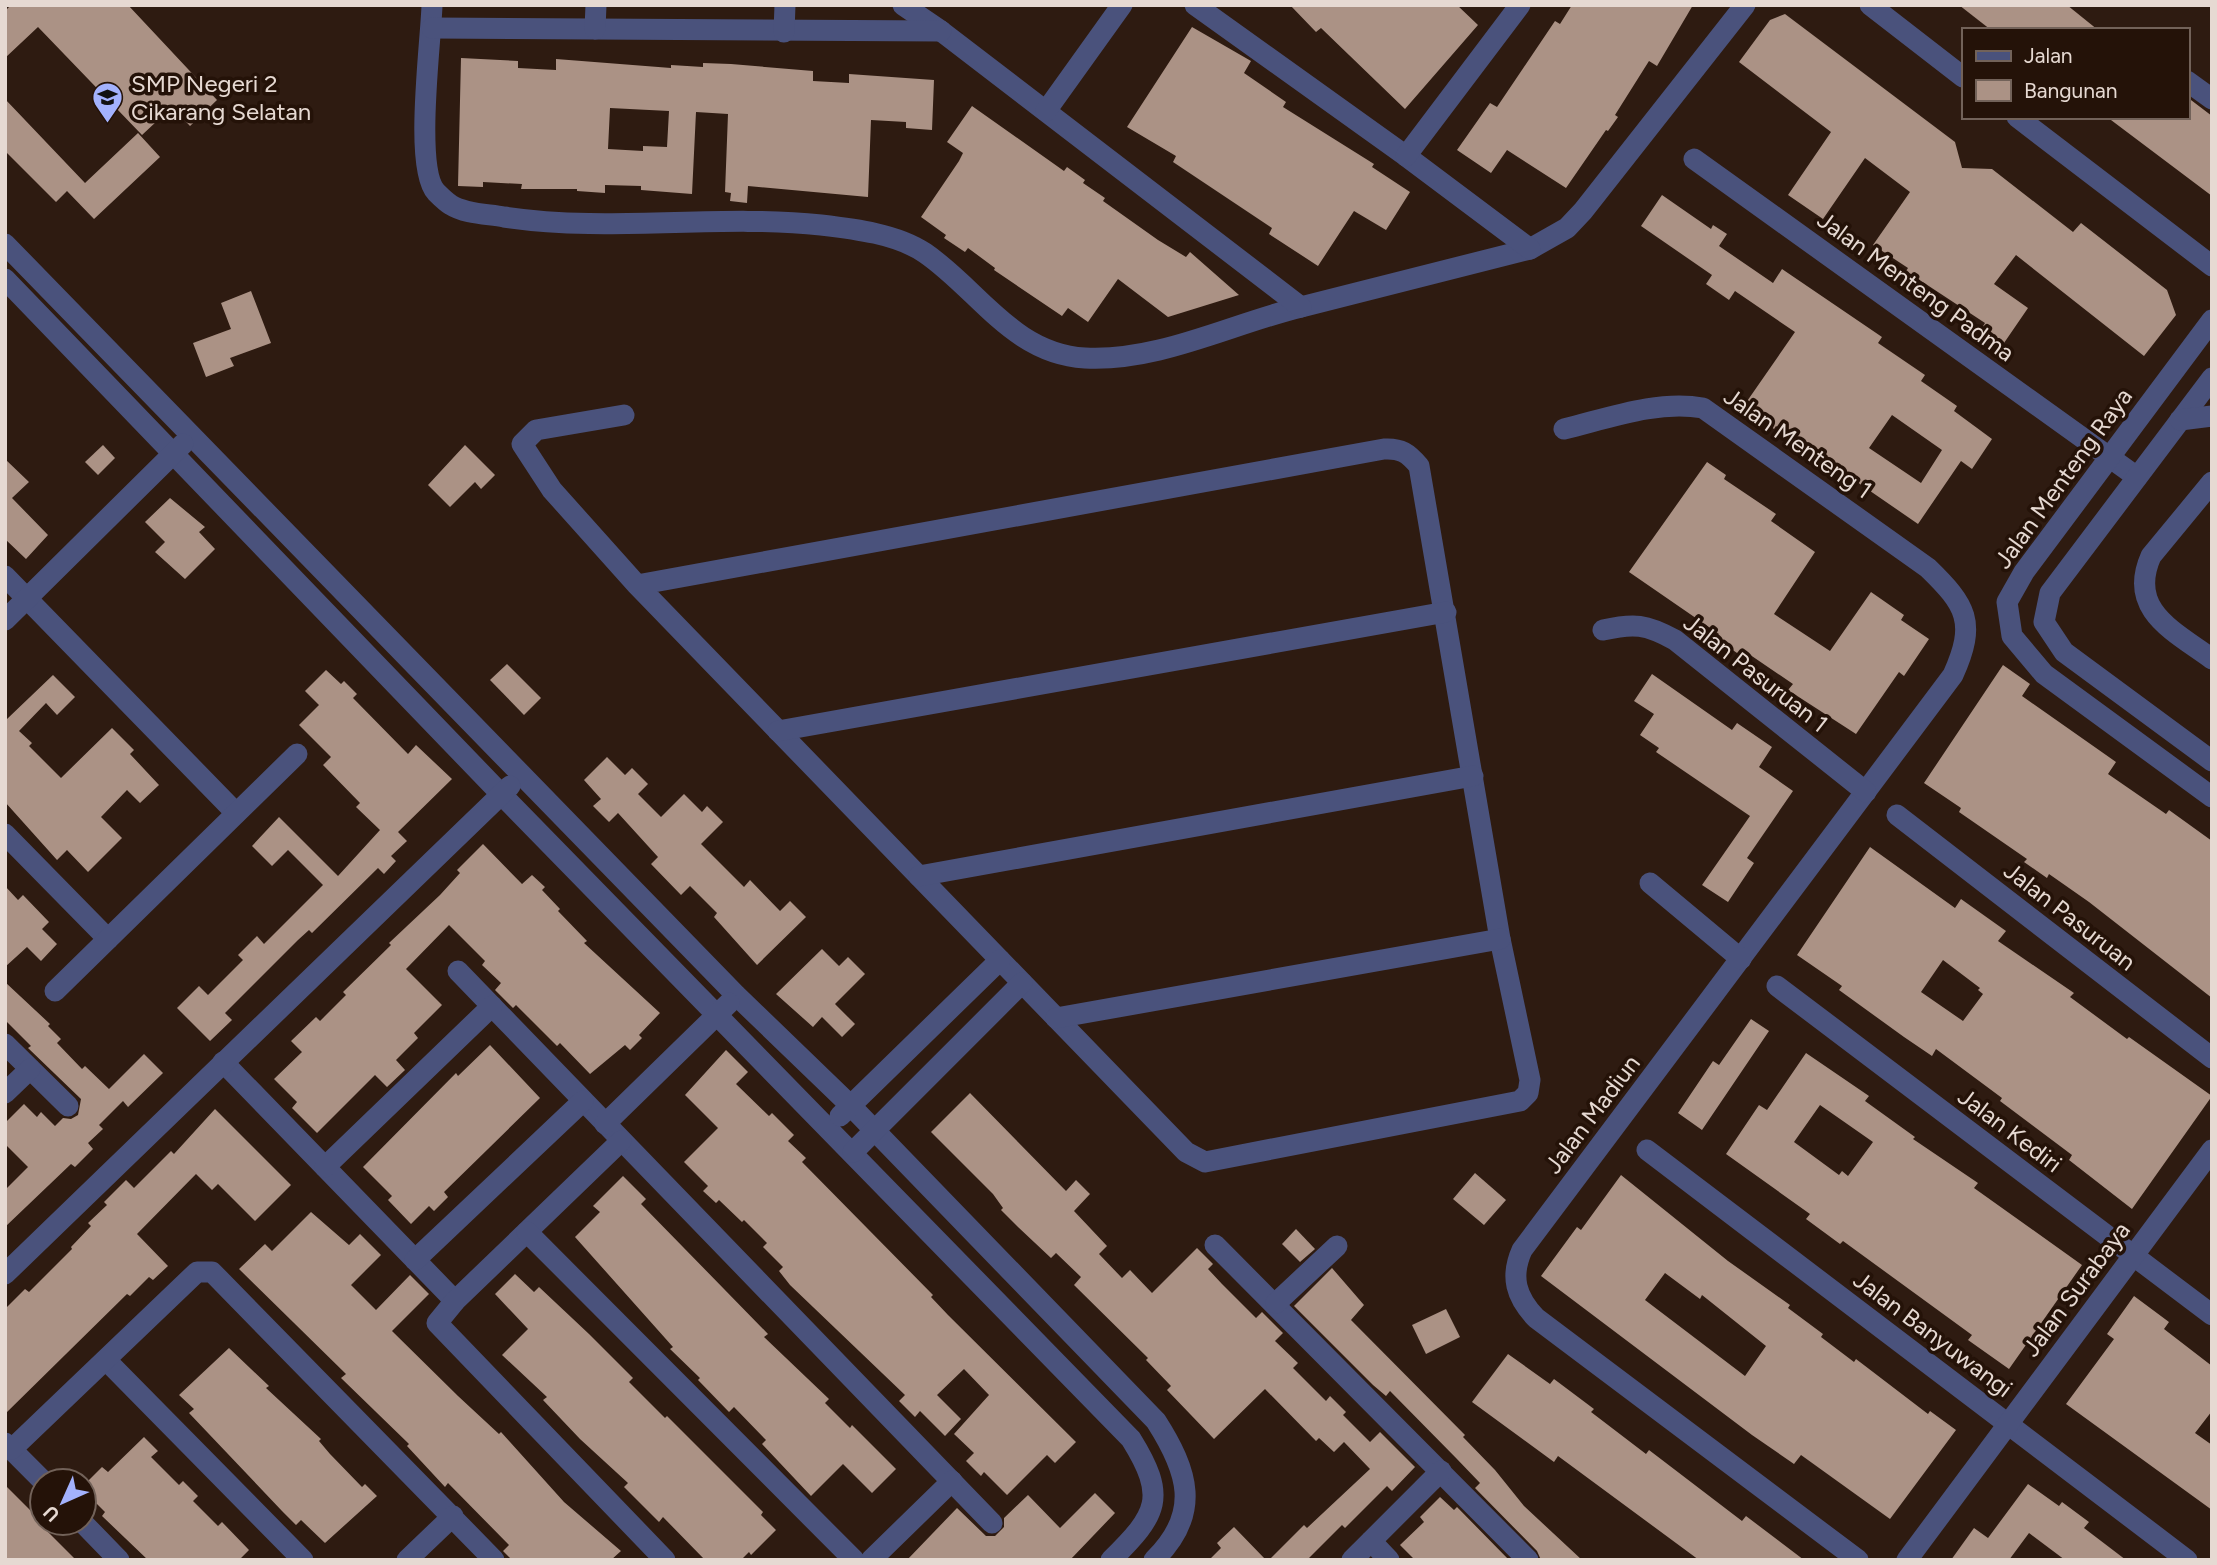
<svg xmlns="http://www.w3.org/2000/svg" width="2217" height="1565" viewBox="0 0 2217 1565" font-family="Figtree,sans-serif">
	<rect width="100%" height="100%" fill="#2e1b11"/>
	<!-- building -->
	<g fill="#ab9285" fill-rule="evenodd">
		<path d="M11 5H128L217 100 190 126 172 107 142 135 38 27 5 58V11Z"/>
		<path d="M1290 5H1457L1478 25 1405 109 1321 28 1316 32Z"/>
		<path d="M1572 5H1693L1657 66 1649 61 1615 115 1618 117 1608 131 1606 130 1566 188 1507 150 1491 173 1457 150 1490 103 1497 107 1555 21 1560 24Z"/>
		<path d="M1959 5H2067L2098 30H1991Z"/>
		<path d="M1785 14 1955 142 1962 168 1992 169 2073 232 2081 223 2167 290 2176 315 2144 356 2016 255 1994 284 2028 308 2004 343 1982 328 1985 323 1906 271 1908 268 1873 245 1910 192 1865 158 1823 219 1788 195 1831 132 1739 62 1770 20Z"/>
		<path d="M1192 27 1251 61 1244 73 1286 102 1283 107 1374 164 1372 167 1410 192 1386 230 1354 211 1318 266 1269 234 1272 228 1173 162 1176 156 1127 127Z"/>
		<path d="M461 58 518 61V68L556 70V59L671 68V65L703 67V63L731 64 813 71V81L849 83V74L934 80 932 130 906 128V122L871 120 868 197 748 186 747 203 730 201 731 193 725 192 728 114 696 112 692 194 641 190V186L605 185V193L577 191V189H521L522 184 483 182V187L458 186ZM610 108 669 111 667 147 643 146V151L608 149Z"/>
		<path d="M2187 97 2212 116V196L2107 117H2187Z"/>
		<path d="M5 99 85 183 138 133 160 157 94 219 67 191 56 202 5 151Z"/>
		<path d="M972 106 1064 171 1067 167 1085 180 1083 183 1105 198 1103 201 1158 240 1186 257 1190 252 1239 295 1168 317 1118 279 1088 322 1068 308 1062 316 994 270 995 268 968 248 965 252 944 238 946 235 921 217 959 161 963 153 947 142Z"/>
		<path d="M1662 195 1711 229 1713 225 1727 234 1719 246 1773 283 1782 269 1882 337 1878 343 1925 375 1921 381 1957 406 1954 411 1992 439 1972 469 1961 461 1918 524 1776 426 1774 429 1743 407 1795 332 1735 291 1729 300 1706 284 1712 275 1641 226ZM1892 415 1942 450 1921 483 1869 448Z"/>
		<path d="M251 291 271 343 230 358 234 366 206 377 193 343 231 329 221 303Z"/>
		<path d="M103 445 115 458 98 475 85 462Z"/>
		<path d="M465 445 495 475 481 489 475 482 450 507 428 485Z"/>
		<path d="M5 459 29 482 12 498 48 535 26 559 5 539Z"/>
		<path d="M1707 462 1726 475 1724 479 1776 514 1771 521 1815 552 1774 614 1830 651 1871 592 1904 615 1901 620 1929 639 1904 676 1899 672 1856 734 1788 690 1793 684 1743 650 1740 655 1715 638 1719 634 1629 572Z"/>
		<path d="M170 498 205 527 199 532 215 549 185 579 155 552 165 542 145 522Z"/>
		<path d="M507 664 541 698 524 715 490 680Z"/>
		<path d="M2003 665 2030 684 2022 696 2116 762 2108 774 2166 814 2169 810 2212 841V998L2089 902 2049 874 2047 878 2024 862 2027 859 1959 812 1961 808 1924 783Z"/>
		<path d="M326 670 341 684 344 681 357 694 353 698 408 754 416 745 452 779 398 832 407 841 391 856 396 861 384 874 378 868 312 933 309 930 298 940 225 1013 232 1020 210 1041 177 1008 199 986 208 995 243 960 238 955 257 936 264 944 323 885 288 850 272 866 252 846 279 817 338 876 380 830 356 807 360 803 323 765 331 757 299 725 319 705 305 691Z"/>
		<path d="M1652 674 1732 730 1737 723 1772 747 1759 767 1793 791 1747 858 1754 863 1728 902 1702 885 1750 816 1656 752 1659 748 1640 735 1654 714 1634 701Z"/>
		<path d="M53 675 75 697 57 715 46 703 19 731 32 743 29 746 61 778 112 728 134 750 130 754 159 785 140 803 127 790 101 817 122 838 88 872 67 850 57 860 5 802V717L7 719Z"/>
		<path d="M607 757 625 775 632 768 648 784 638 794 661 817 684 794 702 812 707 806 723 822 701 844 744 887 750 880 780 911 790 901 806 917 757 965 714 917 717 913 690 886 681 895 651 864 658 857 618 813 609 822 593 806 601 799 584 780Z"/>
		<path d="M483 844 522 884 532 875 545 887 542 890 560 909 558 911 587 941 584 943 660 1013 639 1035 642 1038 630 1050 625 1045 590 1074 560 1043 557 1046 516 1005 513 1008 495 990 501 983 482 965 485 961 449 925 406 969 442 1005 414 1033 418 1038 396 1060 405 1070 387 1087 375 1075 317 1133 292 1108 297 1102 274 1079 302 1052 291 1041 316 1017 320 1021 346 995 343 992 391 945 389 943 440 895 460 873 457 870Z"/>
		<path d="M1870 847 1955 908 1961 899 2006 931 1998 941 2074 993 2070 997 2127 1039 2129 1037 2212 1096 2132 1209 2069 1160 2072 1155 2000 1101 2002 1098 1936 1049 1932 1056 1904 1037 1839 990 1842 986 1797 955ZM1943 960 1980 988 1978 990 1983 994 1963 1021 1921 992Z"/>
		<path d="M5 886 18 900 23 895 49 922 42 929 57 944 41 961 27 947 5 967Z"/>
		<path d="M822 949 839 966 848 957 865 974 835 1004 855 1024 842 1037 822 1017 813 1027 776 994Z"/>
		<path d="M5 982 50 1024 48 1026 61 1039 57 1043 82 1069 85 1066 109 1089 144 1054 163 1073 128 1107 123 1101 99 1125 103 1129 88 1143 93 1149 75 1167 71 1164 5 1227V1190L28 1167 5 1144V1123L24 1104 37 1117 41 1112 55 1126 63 1118 71 1119 78 1115 81 1099 28 1048 31 1046 5 1020Z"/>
		<path d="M1751 1019 1769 1031 1702 1130 1678 1113 1713 1061 1719 1065Z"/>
		<path d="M490 1045 540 1098 444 1192 448 1197 434 1211 429 1206 411 1224 388 1200 392 1196 363 1167 456 1073 458 1076Z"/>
		<path d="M726 1050 748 1072 736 1084 769 1116 772 1113 794 1135 788 1141 806 1158 802 1162 933 1295 931 1297 948 1315 1076 1442 1055 1463 1047 1455 1007 1495 984 1472 981 1476 966 1461 974 1453 954 1434 989 1395 964 1369 937 1395 961 1419 945 1436 920 1411 915 1417 899 1401 905 1395 790 1285 779 1271 783 1267 763 1247 767 1243 744 1220 742 1222 719 1200 716 1203 703 1191 708 1186 684 1162 718 1128 685 1095Z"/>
		<path d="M1806 1053 1869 1096 1865 1101 1915 1137 1913 1139 1978 1183 1974 1188 2082 1265 2009 1369 1968 1340 1972 1335 1843 1241 1840 1244 1806 1219 1810 1214 1726 1154 1759 1105 1767 1110ZM1820 1105 1873 1142 1848 1176 1842 1171 1839 1175 1794 1142Z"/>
		<path d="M970 1093 1066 1191 1076 1180 1090 1194 1074 1211 1107 1246 1099 1254 1122 1278 1130 1270 1152 1293 1197 1248 1213 1264 1208 1269 1222 1284 1256 1318 1262 1312 1283 1333 1275 1341 1298 1363 1293 1368 1326 1401 1330 1396 1346 1412 1343 1415 1370 1442 1380 1432 1415 1467 1392 1491 1387 1486 1345 1528 1342 1525 1307 1560H1269L1304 1525 1307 1528 1370 1469 1344 1442 1334 1452 1319 1438 1316 1441 1265 1389 1214 1439 1167 1390 1171 1386 1146 1360 1148 1358 1074 1285 1081 1277 1056 1253 1051 1258 1018 1227 1001 1210 1003 1208 993 1194 931 1132Z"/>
		<path d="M215 1109 291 1185 255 1221 218 1184 212 1190 196 1174 137 1234 168 1266 153 1280 149 1277 130 1296 127 1294 5 1414V1309L25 1289 29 1292 72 1249 71 1247 91 1226 88 1223 107 1205 104 1202 126 1180 134 1188 171 1151 174 1154Z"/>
		<path d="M1475 1173 1506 1200 1484 1225 1453 1199Z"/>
		<path d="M1621 1175 1728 1261 1790 1305 1788 1308 1823 1334 1821 1337 1854 1362 1856 1359 1928 1414 1930 1411 1956 1430 1890 1519 1801 1455 1794 1464 1752 1435 1541 1276 1577 1227 1581 1230ZM1665 1273 1700 1299 1702 1295 1766 1346 1745 1376 1645 1300Z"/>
		<path d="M623 1176 646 1199 641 1204 768 1334 764 1337 829 1399 825 1403 850 1428 852 1425 896 1469 872 1493 843 1464 811 1496 762 1444 766 1440 734 1407 729 1412 698 1380 700 1378 670 1349 673 1347 575 1237 600 1212 593 1206Z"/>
		<path d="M311 1212 349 1245 360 1234 381 1255 351 1285 376 1310 410 1275 429 1294 392 1331 458 1396 499 1434 501 1432 564 1502 621 1551 611 1560H512L503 1551 509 1545 448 1483 445 1487 407 1446 409 1444 341 1378 346 1374 239 1269 265 1244 272 1251Z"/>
		<path d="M1296 1229 1315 1249 1300 1262 1282 1244Z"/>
		<path d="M1332 1268 1364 1305 1351 1320 1465 1435 1463 1437 1495 1470 1524 1506 1582 1560H1541L1537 1551 1475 1488 1480 1483 1456 1458 1390 1391 1386 1396 1373 1385 1294 1306Z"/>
		<path d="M515 1274 534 1292 539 1287 589 1334 633 1378 629 1382 665 1418 667 1416 763 1512 761 1515 776 1530 751 1555 749 1552 741 1560H705L663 1517 659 1522 624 1487 628 1483 580 1439 543 1400 547 1397 502 1355 528 1329 495 1294Z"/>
		<path d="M2134 1296 2169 1322 2164 1329 2212 1366V1411L2195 1433 2212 1445V1510L2066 1404 2114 1339 2107 1334Z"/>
		<path d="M1446 1309 1460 1337 1426 1354 1412 1325Z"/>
		<path d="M229 1348 269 1386 266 1388 321 1439 319 1441 330 1454 362 1487 365 1484 377 1496 325 1543 301 1520 296 1525 282 1511 189 1413 194 1409 179 1395Z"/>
		<path d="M1508 1354 1550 1384 1554 1379 1594 1409 1591 1412 1646 1454 1649 1450 1742 1521 1746 1516 1804 1560H1699L1558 1456 1554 1462 1472 1402Z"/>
		<path d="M144 1437 158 1451 151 1457 179 1485 183 1481 198 1496 193 1501 218 1526 222 1522 249 1550 239 1560H148L102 1516 105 1512 84 1491V1485L102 1467 108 1472Z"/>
		<path d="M2028 1484 2059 1506 2062 1502 2089 1522 2084 1528 2126 1560H2065L2029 1533 2009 1560H1951L1974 1528 1988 1538Z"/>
		<path d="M5 1485 40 1520 38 1522 76 1560H5Z"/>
		<path d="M1095 1493 1115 1513 1070 1560H907L957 1508 986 1536H995L1004 1527V1518L1028 1495 1060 1528Z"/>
		<path d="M1440 1497 1454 1510 1457 1507 1509 1560H1415L1400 1545 1424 1522 1420 1517Z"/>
		<path d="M1234 1527 1266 1560H1209L1221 1548 1217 1543Z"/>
	</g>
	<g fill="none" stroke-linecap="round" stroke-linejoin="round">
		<!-- minor -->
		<g stroke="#4a527c" stroke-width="21">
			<path d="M432 5C431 42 414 168 436 192 440 196 446 202 451 205 465 214 488 214 504 217 609 233 716 214 821 225 855 229 897 234 925 253 979 290 1013 354 1085 358 1158 362 1231 324 1301 307 1378 288 1454 268 1530 249L1567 228 1583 211 1745 5"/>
			<path d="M903 5 941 31 1301 307"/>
			<path d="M1195 5 1406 156 1530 249"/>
			<path d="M1870 5 1963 77"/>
			<path d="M432 28 941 31"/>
			<path d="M595 29 596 5"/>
			<path d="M784 32 785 5"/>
			<path d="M2187 81 2212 99"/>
			<path d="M1046 111 1122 5"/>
			<path d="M2017 117 2212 266"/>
			<path d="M1406 156 1520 5"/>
			<path d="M1694 159 2137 477"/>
			<path d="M5 244 736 995 850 1105 1156 1421C1188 1471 1202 1513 1154 1560"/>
			<path d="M5 279 501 794 1131 1439C1167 1497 1158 1514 1111 1560"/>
			<path d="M2212 320 2024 572 2007 602 2012 636 2044 674 2212 797"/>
			<path d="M2212 378 2050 593 2044 622 2064 652 2212 761"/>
			<path d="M624 415 536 430 522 444 552 490 637 585 1186 1152 1205 1162 1520 1101 1528 1093 1530 1080 1500 939 1419 466C1408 453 1401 448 1384 449L637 585"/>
			<path d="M2180 420 2212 416"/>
			<path d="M1564 429C1609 418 1657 400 1703 408L1928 568C1966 605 1977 622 1953 675L1522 1250C1510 1277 1516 1297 1536 1318L1858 1560"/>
			<path d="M2212 482 2151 556C2127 610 2174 631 2212 659"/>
			<path d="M5 576 236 813"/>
			<path d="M5 620 183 444"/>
			<path d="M1603 630C1634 623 1646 624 1675 640L1866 792"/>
			<path d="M778 731 1446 612"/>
			<path d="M1897 815 2212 1058"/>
			<path d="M5 834 108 939"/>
			<path d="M919 876 1473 776"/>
			<path d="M1650 883 1741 959"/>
			<path d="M458 971 992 1523"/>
			<path d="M1777 986 2212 1315"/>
			<path d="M55 991 297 754"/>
			<path d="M1056 1018 1500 939"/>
			<path d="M5 1044 68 1106"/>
			<path d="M223 1062 455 1301"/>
			<path d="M5 1093 30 1069"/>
			<path d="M840 1116 1000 960"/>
			<path d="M605 1124 729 1003"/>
			<path d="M621 1141 455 1301 437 1323 665 1560"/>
			<path d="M1647 1150 2187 1560"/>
			<path d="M853 1152 1022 983"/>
			<path d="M325 1167 492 1006"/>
			<path d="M527 1232 854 1560"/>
			<path d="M1215 1245 1528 1560"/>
			<path d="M415 1260 583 1101"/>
			<path d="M5 1274 510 786"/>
			<path d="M1276 1303 1337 1246"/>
			<path d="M106 1360 303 1560"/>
			<path d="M5 1443 43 1481"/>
			<path d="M12 1449 197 1272H212L494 1560"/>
			<path d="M83 1523 119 1560"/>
			<path d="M1371 1541 1389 1560"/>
			<path d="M407 1560 453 1516"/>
			<path d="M871 1560 952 1481"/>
			<path d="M1352 1560 1441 1471"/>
			<path d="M1907 1560 2212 1150"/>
		</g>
	</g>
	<!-- icons -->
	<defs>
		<symbol id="school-pin" viewBox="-11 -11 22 30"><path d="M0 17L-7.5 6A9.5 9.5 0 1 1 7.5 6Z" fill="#a3b2fd" stroke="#241208"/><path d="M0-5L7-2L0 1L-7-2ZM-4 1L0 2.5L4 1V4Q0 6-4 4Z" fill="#111"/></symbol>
	</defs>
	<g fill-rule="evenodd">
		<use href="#school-pin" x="90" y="80" width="35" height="47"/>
	</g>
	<g text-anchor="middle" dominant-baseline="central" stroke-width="7" stroke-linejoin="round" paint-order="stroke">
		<!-- poi labels -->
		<g font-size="24" fill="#e6d9d2" stroke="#241208" text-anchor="start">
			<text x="131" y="83">SMP Negeri 2<tspan x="131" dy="28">Cikarang Selatan</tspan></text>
		</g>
		<!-- street labels -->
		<g font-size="24" fill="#e6d9d2" stroke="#241208">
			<text transform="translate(1916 286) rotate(36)">Jalan Menteng Padma</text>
			<text transform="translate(1798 443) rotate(35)">Jalan Menteng 1</text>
			<text transform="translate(2063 478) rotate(-54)">Jalan Menteng Raya</text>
			<text transform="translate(1756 673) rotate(38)">Jalan Pasuruan 1</text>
			<text transform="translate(2070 916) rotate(38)">Jalan Pasuruan</text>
			<text transform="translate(1592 1114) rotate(-53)">Jalan Madiun</text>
			<text transform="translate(2010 1130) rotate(37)">Jalan Kediri</text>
			<text transform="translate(2076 1289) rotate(-53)">Jalan Surabaya</text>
			<text transform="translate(1933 1334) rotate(37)">Jalan Banyuwangi</text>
		</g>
	</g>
	<!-- border -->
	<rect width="2217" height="1565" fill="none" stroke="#e6d9d2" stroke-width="14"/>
	<!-- legend -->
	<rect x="1962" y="28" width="228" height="91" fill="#241208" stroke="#726259" stroke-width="2"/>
	<rect x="1976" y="51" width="35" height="10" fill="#4a527c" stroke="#726259" stroke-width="2"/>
	<text x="2024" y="63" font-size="21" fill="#e6d9d2">Jalan</text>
	<rect x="1976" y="80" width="35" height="21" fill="#ab9285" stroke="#726259" stroke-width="2"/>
	<text x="2024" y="98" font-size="21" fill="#e6d9d2">Bangunan</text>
	<!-- north arrow -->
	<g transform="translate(63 1502) rotate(225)"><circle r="33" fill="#241208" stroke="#726259" stroke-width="2"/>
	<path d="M0-5L12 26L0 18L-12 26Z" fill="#a3b2fd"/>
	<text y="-10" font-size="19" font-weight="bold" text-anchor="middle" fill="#e6d9d2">U</text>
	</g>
</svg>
